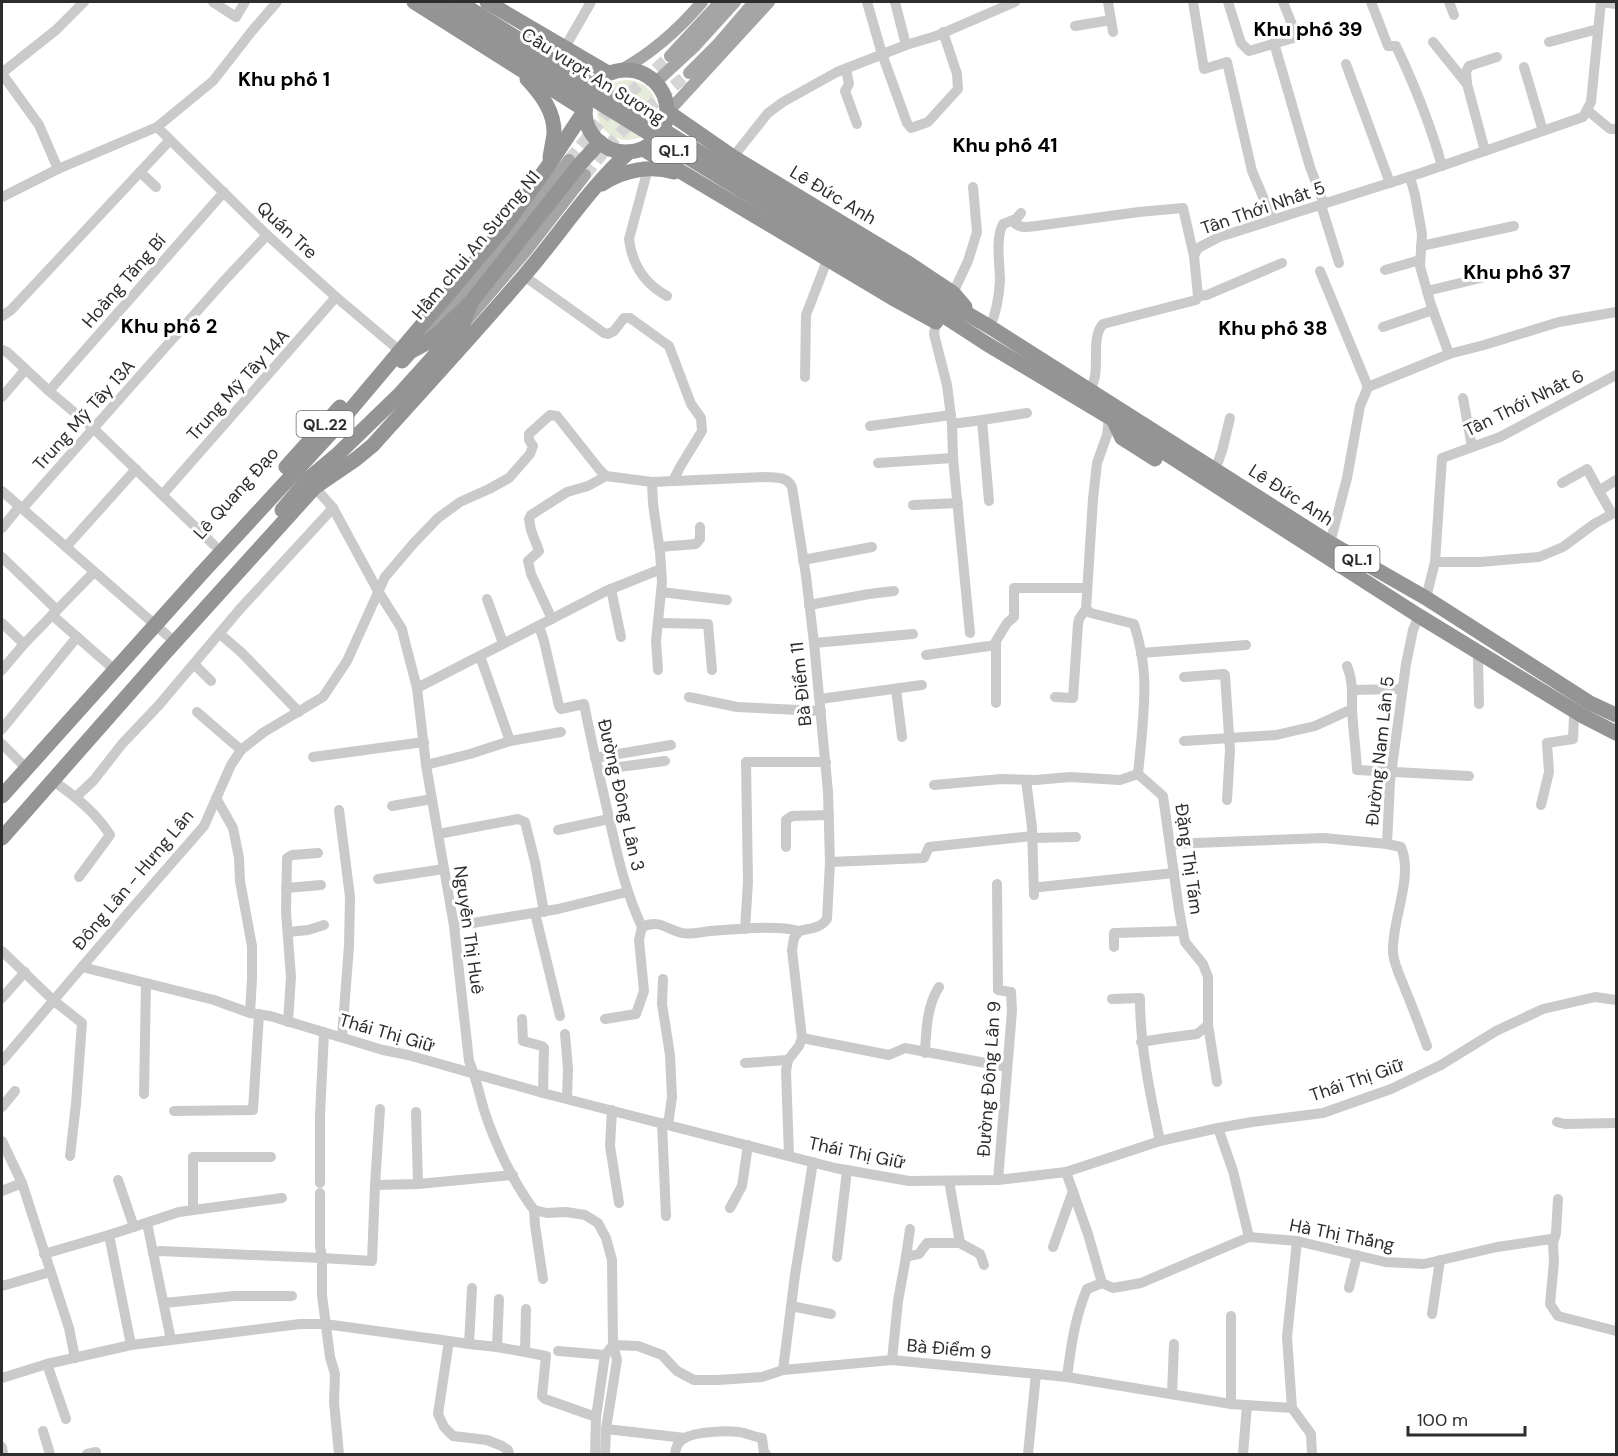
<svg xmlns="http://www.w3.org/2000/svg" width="1618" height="1456" viewBox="0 0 1618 1456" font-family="'DM Sans',sans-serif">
	<rect width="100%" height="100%" fill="#fff"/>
	<!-- green -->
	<circle fill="#e6ecd9" cx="627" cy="110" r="30"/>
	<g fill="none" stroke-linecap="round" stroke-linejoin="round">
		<!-- major-tunnel -->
		<g stroke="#d5d5d5" stroke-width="12" stroke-dasharray="12 6" stroke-linecap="butt">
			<path d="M569 160 605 116 670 56"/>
			<path d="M585 175 610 144 627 126 689 73"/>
		</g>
		<!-- minor -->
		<g stroke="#cacaca" stroke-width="10">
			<path d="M213 2 236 17 245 2"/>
			<path d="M867 2 882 54 907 123 911 128 928 122 958 89 957 74 943 32"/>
			<path d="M895 2 906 45"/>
			<path d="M1108 2 1113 32"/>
			<path d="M1193 2 1204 69 1227 62 1252 171 1273 220"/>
			<path d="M1228 2 1241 43 1249 51 1297 37 1283 2"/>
			<path d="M1371 2 1388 46H1396C1415 86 1430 123 1442 166"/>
			<path d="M1449 2 1454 15"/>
			<path d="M1601 2 1616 4"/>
			<path d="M1075 26 1111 20"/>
			<path d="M1433 42 1467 84 1485 151"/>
			<path d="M1549 42 1598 29"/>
			<path d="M1274 43 1310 167 1324 204"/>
			<path d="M564 49 591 2"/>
			<path d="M1346 64 1390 183"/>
			<path d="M1524 67 1543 131"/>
			<path d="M846 69 849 84 845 91 857 124"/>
			<path d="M1467 83 1466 72 1469 66 1497 57"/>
			<path d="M1587 110 1610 129H1616"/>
			<path d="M157 127 267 235 336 297 400 351"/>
			<path d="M733 157 768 113 783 102 837 72 906 45 936 36 1015 2"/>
			<path d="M58 169 39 125 3 75V72L56 30 84 2"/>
			<path d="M140 172 156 187"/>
			<path d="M646 176 629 239C632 264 645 284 667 296"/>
			<path d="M2 197 58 169 157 127 213 81 252 31 277 2"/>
			<path d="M1321 205 1339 263"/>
			<path d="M1013 221C1019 229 1027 227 1036 226L1139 212 1183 208 1194 256"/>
			<path d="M1421 246 1514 226"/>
			<path d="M1385 270 1420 260"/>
			<path d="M1320 271 1368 387"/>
			<path d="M524 276 604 333 608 334 614 331 624 318H630L669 346 691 404 701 418 702 431 680 467 673 481"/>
			<path d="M1427 291 1497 274"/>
			<path d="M953 293 968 261 977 232 973 187"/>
			<path d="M1198 296 1207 295 1282 263"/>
			<path d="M2 316 11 310 170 140"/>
			<path d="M936 322 934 334 947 385 952 424 953 458 970 633"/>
			<path d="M990 327C996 313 999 297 1000 281 1000 264 995 239 1003 224L1016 219 1021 213"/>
			<path d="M1383 327 1433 310"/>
			<path d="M2 350 7 352 49 391 94 429 214 545"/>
			<path d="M1449 354 1484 345 1559 322 1616 312"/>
			<path d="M805 377 806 315 828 258"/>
			<path d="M49 391 224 192"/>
			<path d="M1091 391C1092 386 1094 381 1095 376 1098 360 1092 336 1103 324L1196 300 1198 296 1194 256 1198 248 1219 237 1421 173 1583 117 1591 102 1601 2"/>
			<path d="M2 397 25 370"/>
			<path d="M1463 398 1472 447"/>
			<path d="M1109 417 1107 435 1097 463 1093 499 1086 609 1091 613 1134 624C1139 640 1143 658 1144 675 1146 706 1141 742 1138 774L1163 796 1179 910 1185 942 1203 964 1208 977V1025L1217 1082"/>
			<path d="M982 420 1027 413"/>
			<path d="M952 424 982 420 989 501"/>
			<path d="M870 426 951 415"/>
			<path d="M1218 462 1222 451 1230 418"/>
			<path d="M878 463 953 458"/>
			<path d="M652 482 653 504 660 552 662 582 656 641 658 670"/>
			<path d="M1562 483 1587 469 1599 491 1616 480"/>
			<path d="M312 484 333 508 378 591 402 629 403 634 417 688 426 765 454 926 469 1061C476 1077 479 1093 484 1110 495 1144 513 1182 534 1210L547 1213 566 1212 585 1215 598 1223 606 1238 612 1260 613 1345 617 1360 606 1429 605 1454"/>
			<path d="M2 491 176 643"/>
			<path d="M163 494 336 297"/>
			<path d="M913 505 958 503"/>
			<path d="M22 509 223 282 267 235"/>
			<path d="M2 528 19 507"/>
			<path d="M1330 543 1347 478 1360 406 1368 387 1449 354 1431 305 1420 266 1422 234 1415 195 1410 177"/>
			<path d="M66 547 136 469"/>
			<path d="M659 547 696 544 700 539V527"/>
			<path d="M2 557 57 610"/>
			<path d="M803 560 872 547"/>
			<path d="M1435 562H1480L1539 557 1563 547 1594 524 1612 514 1599 491"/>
			<path d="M611 589 621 637"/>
			<path d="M661 592 727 600"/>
			<path d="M1426 598 1435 562 1442 458 1500 437 1616 375"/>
			<path d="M487 599 503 643"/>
			<path d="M809 605 869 594 894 591"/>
			<path d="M52 615 109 665"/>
			<path d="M552 619 531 574 528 561 539 551 531 530 529 519 531 515 567 492 588 486 606 476"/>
			<path d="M2 623 24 644 94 572"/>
			<path d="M658 623 708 624 712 670"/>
			<path d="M539 626 544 641 559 706 561 709 584 704C592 744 601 783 610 822 618 858 626 893 642 927"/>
			<path d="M220 634 241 652 299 712"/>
			<path d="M814 643 913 634"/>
			<path d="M1141 653 1246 645"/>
			<path d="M926 655 996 645"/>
			<path d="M480 656 510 741 561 732"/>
			<path d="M1478 659 1479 704"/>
			<path d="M194 664 211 681"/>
			<path d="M1347 666C1353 680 1352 694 1352 709 1353 729 1356 750 1357 770L1469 776"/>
			<path d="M2 670 24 644"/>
			<path d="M1184 677 1224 674 1225 675 1230 750 1227 800"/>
			<path d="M417 688 606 591 661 569"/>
			<path d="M896 689 902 737"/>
			<path d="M1352 690 1402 689"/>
			<path d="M689 697 737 707 821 711"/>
			<path d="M1055 697 1073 698 1078 624 1079 619 1086 609"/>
			<path d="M820 699 922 685"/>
			<path d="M996 703V641L1007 623 1014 617V588H1087"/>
			<path d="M197 712 241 750"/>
			<path d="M2 729 77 637"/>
			<path d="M1184 741 1276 735 1315 726 1352 709"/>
			<path d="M2 744 21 763"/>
			<path d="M313 757 424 742"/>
			<path d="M595 758 671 745"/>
			<path d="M426 765 470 754 510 741"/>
			<path d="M599 772 619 767 665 761"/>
			<path d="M1026 780 1032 827 1034 895"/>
			<path d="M53 781C74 795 97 814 110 835L79 877"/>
			<path d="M934 785 1001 779 1036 780 1070 777 1120 780 1138 774"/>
			<path d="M76 797 94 780 122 744 159 705 240 609 333 508"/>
			<path d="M216 798 233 828 239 858 240 881 252 946V979L250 1013"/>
			<path d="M1541 805 1549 772 1547 743 1573 739 1574 716"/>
			<path d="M392 806 432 799"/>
			<path d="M339 810 350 897 349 946 342 1037"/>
			<path d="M558 830 609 819"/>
			<path d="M438 834 518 819 525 822 535 862 544 912"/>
			<path d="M1032 838 1076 837"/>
			<path d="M1170 844 1324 838 1387 844 1401 847C1414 877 1391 922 1393 953 1394 965 1401 978 1405 989 1413 1008 1420 1027 1427 1046"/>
			<path d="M1387 844 1390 782 1406 664 1413 630 1419 616"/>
			<path d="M786 847V820L792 816 829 815"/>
			<path d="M830 862 924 858 929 847 1032 836"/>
			<path d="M378 879 444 869"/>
			<path d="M997 884 998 990 1011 992 1012 1011 998 1180"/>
			<path d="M1040 887 1174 873"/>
			<path d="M286 888 321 885"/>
			<path d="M535 913 560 1016"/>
			<path d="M454 926 558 909 627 892"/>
			<path d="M745 929 748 882 746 762H826"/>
			<path d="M288 932 308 930 324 925"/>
			<path d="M1114 947V933L1183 931"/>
			<path d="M2 951 53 1000 82 1023 76 1104 70 1156"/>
			<path d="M82 967 214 1000 250 1013 270 1016 383 1050 408 1055 543 1093 835 1168 909 1181 998 1180 1066 1172 1160 1141 1218 1128 1252 1122 1323 1113 1391 1089 1441 1065 1496 1031 1543 1009 1595 997 1616 1000"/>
			<path d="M663 979 662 1004 670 1055 672 1097 668 1125"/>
			<path d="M2 998 25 972"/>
			<path d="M1112 999 1140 998C1140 1047 1150 1093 1160 1141"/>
			<path d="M522 1019 523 1041 542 1046 544 1048 543 1093"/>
			<path d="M605 1019 636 1014 644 991 639 940 642 927C660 919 665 929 682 933 690 935 701 932 710 931 734 929 777 925 799 931"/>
			<path d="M288 1022 291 977 286 912 287 858 292 855 318 853"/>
			<path d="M565 1034 568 1069 567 1098"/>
			<path d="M802 1038 889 1055 905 1048 1007 1067"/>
			<path d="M1141 1042 1166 1038 1197 1034 1208 1025"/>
			<path d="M925 1053C926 1031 927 1005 939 987"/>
			<path d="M2 1061 128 913 204 826 231 765 241 750 264 732 323 697 347 661 385 577 413 544 438 518 460 502 489 489 509 478 530 454 533 446 529 440V434L550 415 557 416 599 469 606 476 652 482 765 477C776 478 787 476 792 487L806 576 814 643 828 792 830 862 827 919C820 929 810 928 799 931L794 938 792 950 802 1038 799 1046 788 1060 786 1071 789 1155"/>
			<path d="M745 1063 788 1060"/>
			<path d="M144 1094 146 983"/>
			<path d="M2 1107 15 1091"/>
			<path d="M612 1110 610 1146 619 1203"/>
			<path d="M174 1111 253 1110 259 1014"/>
			<path d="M416 1112 418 1184"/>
			<path d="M1557 1122 1565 1124 1616 1123"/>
			<path d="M662 1123 666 1216"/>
			<path d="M1218 1128 1233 1171 1249 1237"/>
			<path d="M2 1141 22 1183 69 1328 75 1358"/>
			<path d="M1066 1172 1088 1234 1102 1283 1113 1288 1141 1283 1249 1237 1297 1241 1385 1262 1424 1264 1497 1247 1551 1239 1553 1243 1554 1262 1550 1304 1558 1316 1616 1331"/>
			<path d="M118 1180 134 1227"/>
			<path d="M320 1183V1116L324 1032"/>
			<path d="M375 1185 380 1109"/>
			<path d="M2 1191 22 1183"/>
			<path d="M730 1208 742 1186 748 1145"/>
			<path d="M193 1210V1157H271"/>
			<path d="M534 1210 535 1225 543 1279"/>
			<path d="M147 1223 171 1340"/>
			<path d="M109 1235 131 1345"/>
			<path d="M1297 1241 1287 1337 1292 1408 1311 1434 1312 1454"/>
			<path d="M960 1243 980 1254 984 1265"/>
			<path d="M1553 1243 1556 1233 1558 1199"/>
			<path d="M1053 1247 1073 1191"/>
			<path d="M153 1253 160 1251 322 1258 320 1246V1193"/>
			<path d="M44 1254 109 1235 179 1212 282 1198"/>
			<path d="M837 1257 847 1170"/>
			<path d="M906 1257 919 1254 927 1243H960L949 1181"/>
			<path d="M2 1286 50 1272"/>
			<path d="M472 1288 469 1344 449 1341 438 1414 444 1427 453 1436 487 1440 502 1446 508 1450 509 1454"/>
			<path d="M1349 1288 1357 1255"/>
			<path d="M164 1303 234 1296H292"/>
			<path d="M791 1306 831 1314"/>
			<path d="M526 1309 525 1352 546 1356 542 1396 545 1399 596 1417"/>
			<path d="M1432 1314 1440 1260"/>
			<path d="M469 1344 497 1347 499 1299"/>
			<path d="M613 1345 638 1346 662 1355 677 1371 694 1380H718L762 1377 783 1370 892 1360 1067 1377 1231 1404 1292 1408"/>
			<path d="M497 1347 525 1352"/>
			<path d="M558 1351 605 1355"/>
			<path d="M892 1360 898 1301 906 1257 910 1229"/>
			<path d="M47 1364 66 1419"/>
			<path d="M783 1370 795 1275 813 1162"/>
			<path d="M1067 1377C1071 1346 1075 1317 1087 1289L1102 1283"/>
			<path d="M2 1378 47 1364 131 1345 300 1324H325L449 1341"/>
			<path d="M1172 1394 1174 1344"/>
			<path d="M1231 1404V1316"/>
			<path d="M606 1429 685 1438"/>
			<path d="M43 1431 50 1454"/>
			<path d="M2 1447 3 1454"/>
			<path d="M87 1454 96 1452"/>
			<path d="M339 1454 334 1402 335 1374 330 1357 322 1295V1258L372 1261 375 1185 418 1184 513 1175"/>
			<path d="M595 1454 596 1417 605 1355 613 1345"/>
			<path d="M675 1454C676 1448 677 1443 683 1439 695 1431 731 1430 744 1433 750 1435 756 1437 762 1438L764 1453 766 1454"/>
			<path d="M1028 1454 1036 1374"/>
			<path d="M1243 1454 1247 1405"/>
		</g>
		<!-- major -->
		<g stroke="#a5a5a5" stroke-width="12">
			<path d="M670 56 720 2"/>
			<path d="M621 70C652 53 679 29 702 2"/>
			<path d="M689 73 719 43 754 2"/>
			<path d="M656 82 695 46 735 2"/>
			<path d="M668 112 769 2"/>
			<path d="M466 321 526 251 585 175"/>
			<path d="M415 346 510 237 569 160"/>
		</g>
		<!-- highway -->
		<g stroke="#949494" stroke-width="15">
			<path d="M414 2 585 110"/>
			<path d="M487 2 608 73"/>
			<circle cx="626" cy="111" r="41"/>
			<path d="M527 79C541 94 555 112 554 134 553 142 551 150 550 158"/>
			<path d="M668 112 733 157 908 263 953 293 965 307"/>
			<path d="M643 149 896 300 936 322"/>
			<path d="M602 184C623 170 650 165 674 172"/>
			<path d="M920 286 990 327 1330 543 1426 598 1590 703 1616 715"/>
			<path d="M913 296 987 344 1109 417 1419 616 1583 716 1616 733"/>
			<path d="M402 361 410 352 425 344 439 333 471 302 580 164 600 142"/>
			<path d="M1113 419 1122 438 1155 459"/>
			<path d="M286 467 340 407"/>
			<path d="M282 510 308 479 338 454 399 395 463 324 471 302"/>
			<path d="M2 796 201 574 330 434 502 230 548 166 585 110"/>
			<path d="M2 838 164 654 315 487 356 459 373 445C425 387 478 330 528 271 562 231 590 187 629 152"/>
		</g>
		<!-- highway-bridge -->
		<g stroke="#949494" stroke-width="15">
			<path d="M436 2 913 296"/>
			<path d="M459 2 681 141 920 286"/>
		</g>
	</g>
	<g text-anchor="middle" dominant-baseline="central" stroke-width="6" stroke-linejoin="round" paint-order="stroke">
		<!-- shield labels -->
		<g fill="#fff" stroke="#6c6c6c" stroke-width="1.5">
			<rect x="651.5" y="137" width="45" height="26" rx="4.5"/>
			<rect x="296.5" y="411" width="57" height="26" rx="4.5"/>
			<rect x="1334.5" y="546" width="45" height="26" rx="4.5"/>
		</g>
		<g font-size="16" font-weight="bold" fill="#2d2d2d">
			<text x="674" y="150">QL.1</text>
			<text x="325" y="424">QL.22</text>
			<text x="1357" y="559">QL.1</text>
		</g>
		<!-- street labels -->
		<g font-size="18" fill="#2d2d2d" stroke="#fff">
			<text transform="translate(593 76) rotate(32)">Cầu vượt An Sương</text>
			<text transform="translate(833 195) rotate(31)">Lê Đức Anh</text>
			<text transform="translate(1263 208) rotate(-19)">Tân Thới Nhất 5</text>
			<text transform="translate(287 230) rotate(43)">Quán Tre</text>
			<text transform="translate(476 245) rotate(-50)">Hầm chui An Sương N1</text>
			<text transform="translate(124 281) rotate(-49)">Hoàng Tăng Bí</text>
			<text transform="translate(238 385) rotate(-48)">Trung Mỹ Tây 14A</text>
			<text transform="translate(1524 403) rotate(-26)">Tân Thới Nhất 6</text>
			<text transform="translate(84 415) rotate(-48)">Trung Mỹ Tây 13A</text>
			<text transform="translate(236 493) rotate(-48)">Lê Quang Đạo</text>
			<text transform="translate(1291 495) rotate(33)">Lê Đức Anh</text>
			<text transform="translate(801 684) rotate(-96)">Bà Điểm 11</text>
			<text transform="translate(1380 751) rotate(-84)">Đường Nam Lân 5</text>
			<text transform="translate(621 795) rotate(77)">Đường Đông Lân 3</text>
			<text transform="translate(1189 859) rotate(82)">Đặng Thị Tám</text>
			<text transform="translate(133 880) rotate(-50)">Đông Lân - Hưng Lân</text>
			<text transform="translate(469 930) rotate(82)">Nguyễn Thị Huê</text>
			<text transform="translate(387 1033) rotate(16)">Thái Thị Giữ</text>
			<text transform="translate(989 1079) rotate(-86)">Đường Đông Lân 9</text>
			<text transform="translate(1357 1080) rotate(-19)">Thái Thị Giữ</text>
			<text transform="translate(857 1153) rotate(12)">Thái Thị Giữ</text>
			<text transform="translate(1342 1235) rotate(11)">Hà Thị Thắng</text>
			<text transform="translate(949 1349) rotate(5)">Bà Điểm 9</text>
		</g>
		<!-- neighbourhood labels -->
		<g font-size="20" font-weight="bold" fill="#000" stroke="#fff">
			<text x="1308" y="29">Khu phố 39</text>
			<text x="284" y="79">Khu phố 1</text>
			<text x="1005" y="145">Khu phố 41</text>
			<text x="1517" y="272">Khu phố 37</text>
			<text x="169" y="326">Khu phố 2</text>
			<text x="1273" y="328">Khu phố 38</text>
		</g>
	</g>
	<!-- border -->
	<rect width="1618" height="1456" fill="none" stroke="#2d2d2d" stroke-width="6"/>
	<!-- scale -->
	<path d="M1408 1426v9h117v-9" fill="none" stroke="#2d2d2d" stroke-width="3"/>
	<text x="1417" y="1426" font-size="18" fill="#2d2d2d" stroke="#ffffff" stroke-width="4.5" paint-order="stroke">100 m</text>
</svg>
